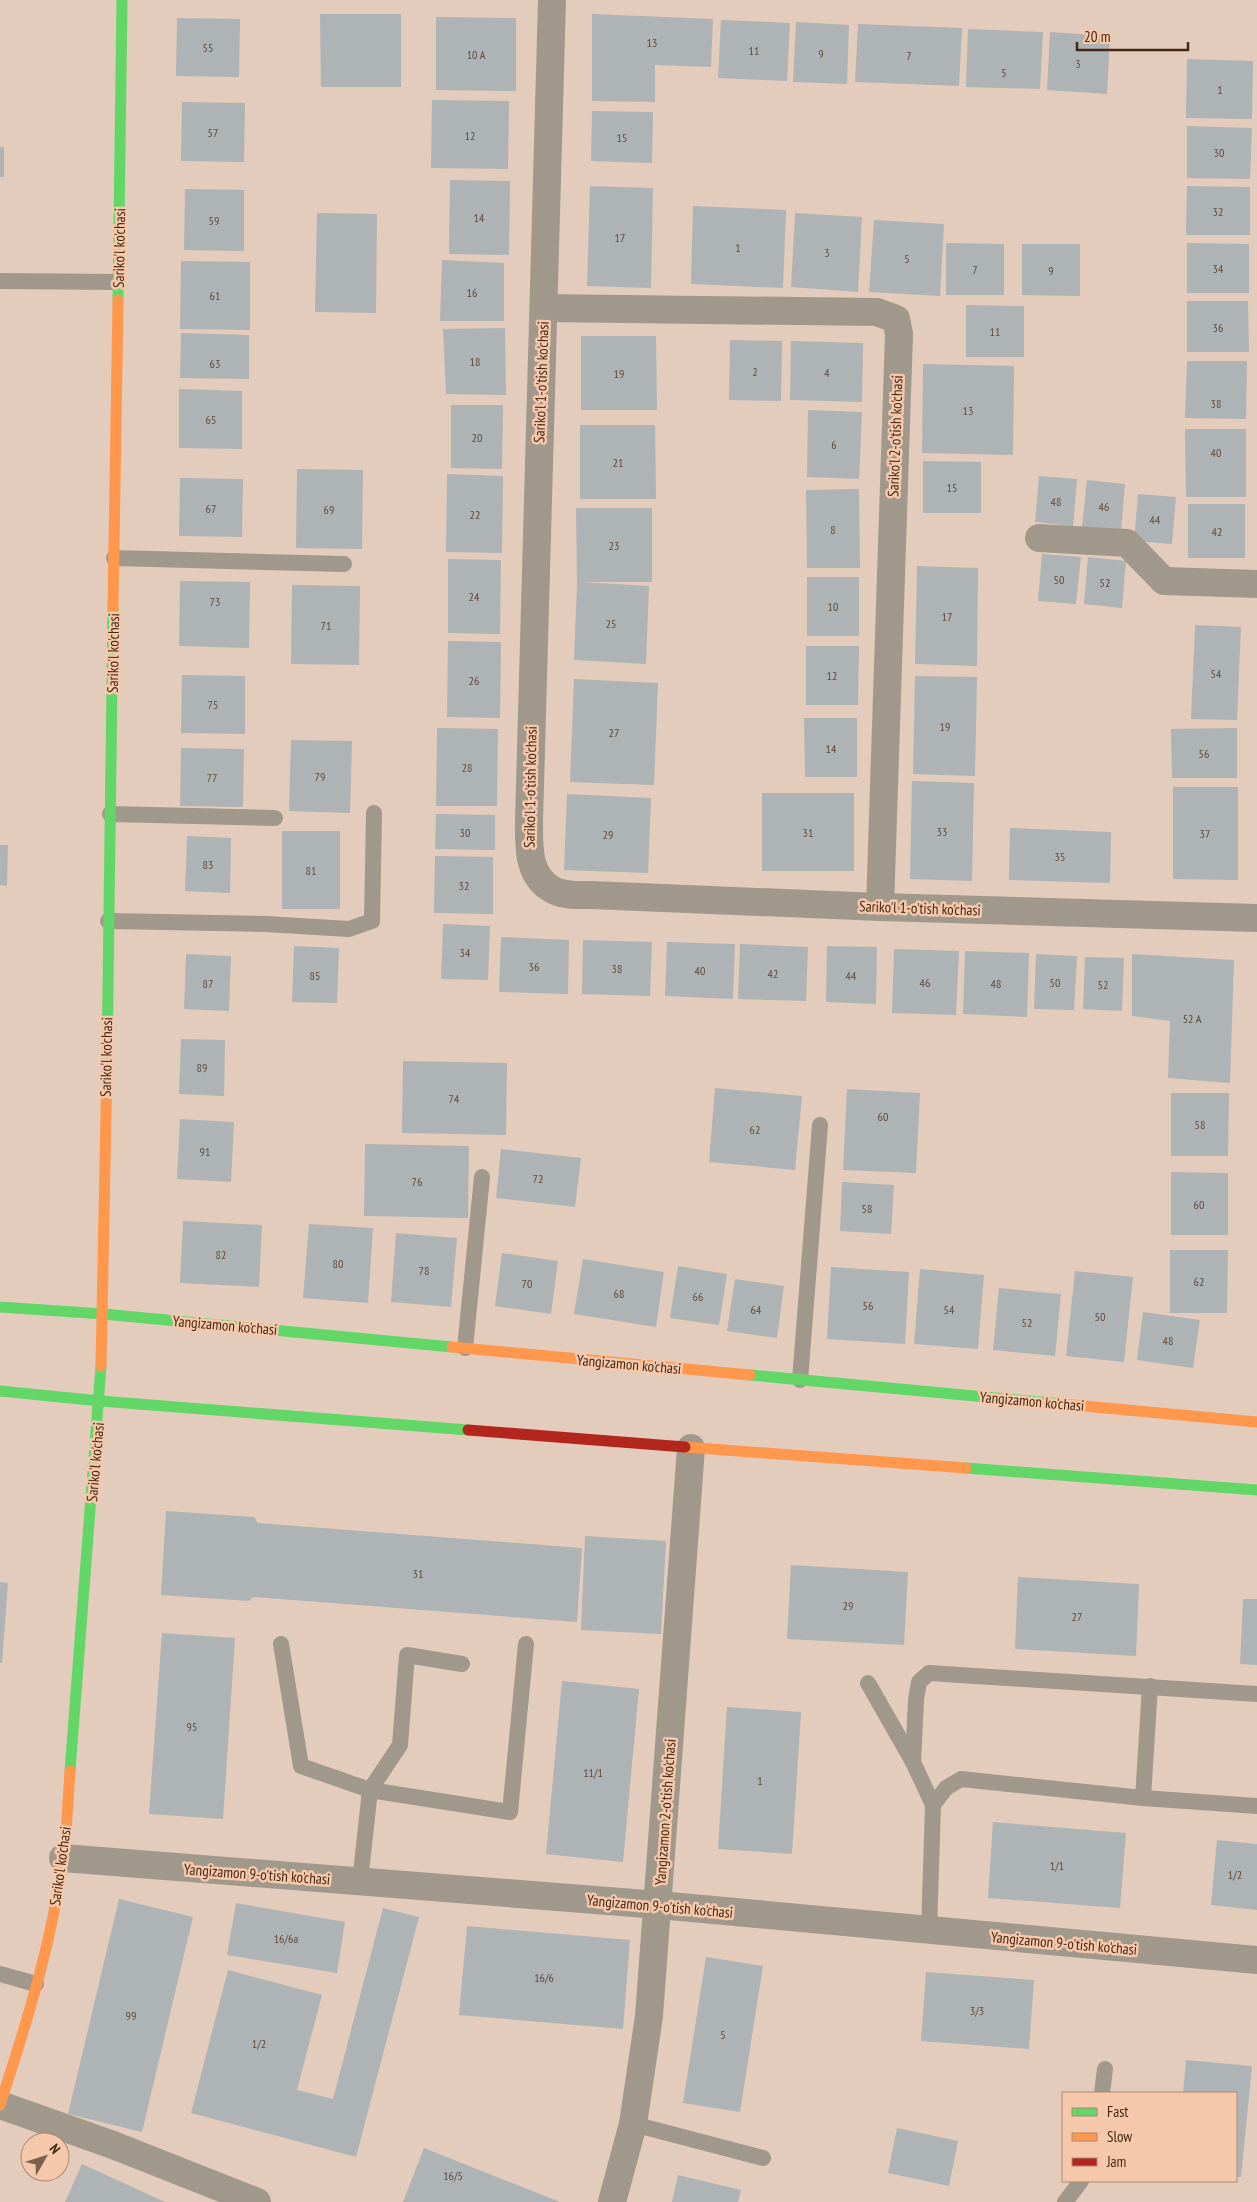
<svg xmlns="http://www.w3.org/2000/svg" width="1257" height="2202" viewBox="0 0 1257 2202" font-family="'PT Sans Narrow',sans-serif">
	<rect width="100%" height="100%" fill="#e4ccbd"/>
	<!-- building -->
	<g fill="#aeb3b5">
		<path d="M320 14H401V87H321Z"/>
		<path d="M592 14 713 19 711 67 655 65V102L592 101Z"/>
		<path d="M436 17 516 18V91L436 90Z"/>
		<path d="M177 18 240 19 239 77 176 76Z"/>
		<path d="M721 20 790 23 787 81 718 78Z"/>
		<path d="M796 22 849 25 847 84 793 82Z"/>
		<path d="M858 24 962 28 959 86 855 82Z"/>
		<path d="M968 29 1043 32 1040 89 966 87Z"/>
		<path d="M1050 32 1110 36 1107 94 1047 90Z"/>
		<path d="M1187 59 1253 61 1252 119 1186 118Z"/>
		<path d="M432 100 509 101 508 169 431 168Z"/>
		<path d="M182 102 245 103 244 162 181 161Z"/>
		<path d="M592 111 653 112 652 163 591 161Z"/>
		<path d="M1187 126 1252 128 1250 179 1187 178Z"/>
		<rect x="0" y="147" width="4" height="30"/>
		<path d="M450 180 510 181 509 255 449 254Z"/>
		<path d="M590 186 653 188 651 288 587 286Z"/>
		<path d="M1187 186 1250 187V235H1186Z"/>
		<path d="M185 189 244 190V251L184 250Z"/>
		<path d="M693 206 786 210 783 288 691 284Z"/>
		<path d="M317 213 377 214 376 313 315 312Z"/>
		<path d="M795 213 862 217 858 292 791 287Z"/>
		<path d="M874 220 944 224 940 296 869 292Z"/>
		<path d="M946 243 1004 244V295H946Z"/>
		<path d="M1187 243 1249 244V293H1187Z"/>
		<path d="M1022 244H1080V296L1022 295Z"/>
		<path d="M442 260 504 263V321H440Z"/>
		<path d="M181 261 250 262V330L180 329Z"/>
		<path d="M1187 301H1248L1249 352H1187Z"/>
		<path d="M966 305 1024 306V357H966Z"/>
		<path d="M505 328 506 395 446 394 443 329Z"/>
		<path d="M181 333 249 335V379L180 378Z"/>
		<path d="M581 336H656L657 410H581Z"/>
		<path d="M730 340 782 341 781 401 729 400Z"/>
		<path d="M791 341 863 343 862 402 790 400Z"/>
		<path d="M1187 361H1247L1246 419 1185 418Z"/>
		<path d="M923 364 1014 366 1013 455 922 453Z"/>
		<path d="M179 389 242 391V449L179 448Z"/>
		<path d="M451 405H503L502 469 451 468Z"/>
		<path d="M808 410 862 412 859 479 807 477Z"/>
		<path d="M580 425H655L656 499H580Z"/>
		<path d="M1185 429H1246V497H1186Z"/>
		<path d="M923 461 981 462V513H923Z"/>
		<path d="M297 469 363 470 362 549 296 548Z"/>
		<path d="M447 474 503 476 502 553 446 552Z"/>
		<path d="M1039 476 1077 479 1073 526 1035 522Z"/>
		<path d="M180 478 243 479 242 537 179 536Z"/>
		<path d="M1087 480 1125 484 1121 531 1082 527Z"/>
		<path d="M859 489 860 568H807L806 490Z"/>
		<path d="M1138 494 1176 497 1172 544 1134 541Z"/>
		<rect x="1188" y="504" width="57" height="54"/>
		<path d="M576 508H652V582H581L649 586 646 664 574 660 577 583Z"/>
		<path d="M1042 554 1081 557 1076 604 1038 601Z"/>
		<path d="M1088 557 1126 561 1122 608 1084 604Z"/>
		<path d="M448 559 501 560 500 634 448 633Z"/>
		<path d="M917 566 978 568 977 666 915 664Z"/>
		<rect x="807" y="577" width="52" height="59"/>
		<path d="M180 581 250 582 249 648 179 646Z"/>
		<path d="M292 585 360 586 359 665 291 664Z"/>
		<path d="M1195 625 1241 627 1237 720 1191 719Z"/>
		<path d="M448 641 501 642 500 718 447 717Z"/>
		<path d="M806 646H859L858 705H806Z"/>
		<path d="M182 675 245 676V734L181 733Z"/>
		<path d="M915 676 977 677 975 776 913 774Z"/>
		<path d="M574 679 658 683 654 785 570 782Z"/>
		<path d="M804 718H857V777H805Z"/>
		<path d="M437 728 498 729 497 806H436Z"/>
		<path d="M1237 728V778H1172L1171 729Z"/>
		<path d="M291 740 352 741 350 813 289 811Z"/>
		<path d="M181 748 244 749 243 807 180 806Z"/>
		<path d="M912 781 974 783 972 881 910 879Z"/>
		<path d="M1173 787H1238V880L1173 879Z"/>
		<rect x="762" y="793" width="92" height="78"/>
		<path d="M567 794 651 798 648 873 564 870Z"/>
		<path d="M436 814 495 815V850L435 849Z"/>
		<path d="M1010 828 1111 832 1110 883 1009 880Z"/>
		<rect x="282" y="831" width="58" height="78"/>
		<path d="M187 836 231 838 230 893 185 891Z"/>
		<path d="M0 845H8L7 886 0 885Z"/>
		<path d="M435 856 493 857V914L434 913Z"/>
		<path d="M443 924 490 926 488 980 441 979Z"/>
		<path d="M501 937 569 940 568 994 499 992Z"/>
		<path d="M583 940 652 942 650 996 582 994Z"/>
		<path d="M667 942 735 944 733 999 665 996Z"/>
		<path d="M740 944 808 947 806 1001 738 999Z"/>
		<path d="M294 946 339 948 337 1003 292 1002Z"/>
		<path d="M827 946 877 947 876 1004 826 1002Z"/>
		<path d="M894 949 959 951 956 1015 892 1013Z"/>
		<path d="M965 951 1029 953 1027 1017 963 1014Z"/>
		<path d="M186 954 231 956 229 1011 184 1009Z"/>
		<path d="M1036 954 1077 956 1074 1010 1034 1009Z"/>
		<path d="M1132 954 1234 960 1230 1083 1168 1078 1170 1021 1132 1016Z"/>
		<path d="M1085 957 1124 958 1122 1011 1083 1009Z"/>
		<path d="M181 1039 225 1040 224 1096 179 1094Z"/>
		<path d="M403 1061 507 1063 506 1135 402 1133Z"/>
		<path d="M715 1088 802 1096 795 1170 709 1162Z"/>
		<path d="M847 1089 920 1093 916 1173 843 1170Z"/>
		<path d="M1171 1093H1229L1228 1156H1171Z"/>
		<path d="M180 1119 234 1122 231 1182 177 1179Z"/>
		<path d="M365 1144 469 1146 468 1218 364 1216Z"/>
		<path d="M501 1149 581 1158 575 1207 496 1198Z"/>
		<path d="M1171 1172 1228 1173V1235H1171Z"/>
		<path d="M842 1182 894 1185 891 1234 840 1231Z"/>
		<path d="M183 1221 262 1225 259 1287 180 1283Z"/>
		<path d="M309 1224 373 1228 368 1303 303 1298Z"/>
		<path d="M396 1233 457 1238 451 1307 391 1302Z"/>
		<path d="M1170 1250H1228L1227 1313H1170Z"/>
		<path d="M502 1253 558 1261 551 1314 495 1306Z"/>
		<path d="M583 1259 664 1272 656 1327 574 1314Z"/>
		<path d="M678 1266 727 1274 719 1325 670 1318Z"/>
		<path d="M831 1267 909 1272 905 1344 827 1339Z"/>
		<path d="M920 1269 984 1275 978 1349 914 1344Z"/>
		<path d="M1075 1271 1133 1277 1124 1362 1066 1356Z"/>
		<path d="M735 1279 784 1286 777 1338 727 1331Z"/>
		<path d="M999 1288 1061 1294 1055 1356 993 1350Z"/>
		<path d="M1143 1312 1200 1320 1193 1368 1137 1360Z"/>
		<path d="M166 1511 254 1517 258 1523 582 1548 577 1622 253 1597 249 1601 161 1595Z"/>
		<path d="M585 1536 666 1541 661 1634 581 1630Z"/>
		<path d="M791 1565 908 1572 904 1645 787 1639Z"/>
		<path d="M1018 1577 1139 1584 1136 1656 1015 1649Z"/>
		<path d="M0 1582 8 1583 2 1663H0Z"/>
		<path d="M1243 1599H1257V1665L1240 1664Z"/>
		<path d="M162 1633 235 1638 223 1819 149 1814Z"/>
		<path d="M562 1681 639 1689 623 1862 546 1854Z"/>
		<path d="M727 1707 801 1712 792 1854 718 1849Z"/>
		<path d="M993 1822 1126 1833 1120 1908 988 1898Z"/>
		<path d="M1217 1840 1257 1844V1910L1211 1905Z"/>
		<path d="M119 1899 193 1917 142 2132 68 2114Z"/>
		<path d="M236 1903 345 1922 337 1973 227 1955Z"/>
		<path d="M383 1908 419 1917 356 2157 191 2113 228 1970 322 1995 297 2090 333 2099Z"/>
		<path d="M467 1926 630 1940 623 2029 459 2015Z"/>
		<path d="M706 1957 763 1966 740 2112 683 2103Z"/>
		<path d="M926 1972 1034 1980 1029 2049 921 2041Z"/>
		<path d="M1186 2060 1252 2066 1241 2177H1236V2093H1183Z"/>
		<path d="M897 2128 958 2141 949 2186 888 2173Z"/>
		<path d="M424 2148 560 2202H403Z"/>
		<path d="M82 2164 165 2202H65Z"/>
		<path d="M678 2175 741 2190 738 2202H672Z"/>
	</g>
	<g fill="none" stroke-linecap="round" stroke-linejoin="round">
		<!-- lane -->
		<g stroke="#a0988a" stroke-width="16">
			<path d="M0 281 118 282"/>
			<path d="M114 558 344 564"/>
			<path d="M110 814 275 818"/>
			<path d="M108 921 266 924 349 929 372 921 374 813"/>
			<path d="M465 1348 482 1177"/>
			<path d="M800 1380 820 1125"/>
			<path d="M281 1644 301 1766 370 1790 510 1812 526 1644"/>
			<path d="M868 1683 913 1762 933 1805 929 1931"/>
			<path d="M913 1762 916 1700 919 1682 929 1673 1257 1694"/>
			<path d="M1143 1798 1150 1686"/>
			<path d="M933 1805 946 1788 961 1779 1143 1798 1257 1806"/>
			<path d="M360 1882 370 1790 400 1745 407 1655 462 1664"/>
			<path d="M0 1974 36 1984"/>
			<path d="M1102 2093 1105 2069"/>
			<path d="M633 2124 763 2158"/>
			<path d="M1065 2202 1081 2181"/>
		</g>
		<!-- street -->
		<g stroke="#a0988a" stroke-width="28">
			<path d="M552 0 529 821C529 846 527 876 553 890 564 896 580 895 591 895L880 907 1257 918"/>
			<path d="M544 308 877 312 896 319 899 334 880 907"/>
			<path d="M1039 538 1127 543 1164 581 1257 584"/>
			<path d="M63 1858 659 1905 1257 1960"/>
			<path d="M0 2105 113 2145 257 2202"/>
			<path d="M612 2202 633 2124 649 2016 691 1448"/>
		</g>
		<!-- fast -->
		<g stroke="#63d668" stroke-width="11">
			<path d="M118 300 122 0"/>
			<path d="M107 1065 113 608"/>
			<path d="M0 1307 103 1314 452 1347"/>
			<path d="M750 1375 1062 1404"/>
			<path d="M0 1391 100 1401 468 1430"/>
			<path d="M966 1468 1257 1490"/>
			<path d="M70 1771 101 1366"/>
		</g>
		<!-- slow -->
		<g stroke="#ff974d" stroke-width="11">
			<path d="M113 608 118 300"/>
			<path d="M452 1347 750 1375"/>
			<path d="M101 1366 107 1065"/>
			<path d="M1062 1404 1257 1422"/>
			<path d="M685 1447 966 1468"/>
			<path d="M0 2105C26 2025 52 1942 63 1858 67 1829 68 1800 70 1771"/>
		</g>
		<!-- jam -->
		<path stroke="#b3261e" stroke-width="11" d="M468 1430 685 1447"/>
	</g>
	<g text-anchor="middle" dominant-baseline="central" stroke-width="5" stroke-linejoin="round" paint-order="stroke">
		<!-- number labels -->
		<g font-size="12" fill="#5f4b3c">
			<text x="652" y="42">13</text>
			<text x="208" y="47">55</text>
			<text x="754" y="50">11</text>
			<text x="821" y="53">9</text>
			<text x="476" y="54">10 A</text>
			<text x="909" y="55">7</text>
			<text x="1078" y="63">3</text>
			<text x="1004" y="72">5</text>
			<text x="1220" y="89">1</text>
			<text x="213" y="132">57</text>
			<text x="470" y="135">12</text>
			<text x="622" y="137">15</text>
			<text x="1219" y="152">30</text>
			<text x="1218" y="211">32</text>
			<text x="479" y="217">14</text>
			<text x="214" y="220">59</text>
			<text x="620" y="237">17</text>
			<text x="738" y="247">1</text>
			<text x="827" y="252">3</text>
			<text x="907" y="258">5</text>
			<text x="1218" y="268">34</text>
			<text x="975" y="269">7</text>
			<text x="1051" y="270">9</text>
			<text x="472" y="292">16</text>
			<text x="215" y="295">61</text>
			<text x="1218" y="327">36</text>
			<text x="995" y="331">11</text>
			<text x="475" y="361">18</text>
			<text x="215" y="363">63</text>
			<text x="755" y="371">2</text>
			<text x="827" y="372">4</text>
			<text x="619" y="373">19</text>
			<text x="1216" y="403">38</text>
			<text x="968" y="410">13</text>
			<text x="211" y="419">65</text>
			<text x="477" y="437">20</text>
			<text x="834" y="444">6</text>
			<text x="1216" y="452">40</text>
			<text x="618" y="462">21</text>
			<text x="952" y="487">15</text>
			<text x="1056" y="501">48</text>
			<text x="1104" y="506">46</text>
			<text x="211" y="508">67</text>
			<text x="329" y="509">69</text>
			<text x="475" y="514">22</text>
			<text x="1155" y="519">44</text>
			<text x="833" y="529">8</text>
			<text x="1217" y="531">42</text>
			<text x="614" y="545">23</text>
			<text x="1059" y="579">50</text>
			<text x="1105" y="582">52</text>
			<text x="474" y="596">24</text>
			<text x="215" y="601">73</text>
			<text x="833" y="606">10</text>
			<text x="947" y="616">17</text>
			<text x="611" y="623">25</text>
			<text x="326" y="625">71</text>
			<text x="1216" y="673">54</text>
			<text x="832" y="675">12</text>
			<text x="474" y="680">26</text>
			<text x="213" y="704">75</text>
			<text x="945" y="726">19</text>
			<text x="614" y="732">27</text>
			<text x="831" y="748">14</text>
			<text x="1204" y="753">56</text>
			<text x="467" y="767">28</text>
			<text x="320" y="776">79</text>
			<text x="212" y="777">77</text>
			<text x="942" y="831">33</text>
			<text x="465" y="832">30</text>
			<text x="808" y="832">31</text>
			<text x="1205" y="833">37</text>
			<text x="608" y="834">29</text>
			<text x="1060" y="856">35</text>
			<text x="208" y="864">83</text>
			<text x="311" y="870">81</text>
			<text x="464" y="885">32</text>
			<text x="465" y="952">34</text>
			<text x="534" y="966">36</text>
			<text x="617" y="968">38</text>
			<text x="700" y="970">40</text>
			<text x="773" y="973">42</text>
			<text x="315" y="975">85</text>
			<text x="851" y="975">44</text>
			<text x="925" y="982">46</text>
			<text x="1055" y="982">50</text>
			<text x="208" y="983">87</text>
			<text x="996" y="983">48</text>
			<text x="1103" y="984">52</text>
			<text x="1192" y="1018">52 A</text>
			<text x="202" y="1067">89</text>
			<text x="454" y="1098">74</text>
			<text x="883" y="1116">60</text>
			<text x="1200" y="1124">58</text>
			<text x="755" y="1129">62</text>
			<text x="205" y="1151">91</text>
			<text x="538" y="1178">72</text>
			<text x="417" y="1181">76</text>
			<text x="1199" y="1204">60</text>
			<text x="867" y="1208">58</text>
			<text x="221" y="1254">82</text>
			<text x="338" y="1263">80</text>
			<text x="424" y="1270">78</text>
			<text x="1199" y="1281">62</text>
			<text x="527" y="1283">70</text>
			<text x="619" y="1293">68</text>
			<text x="698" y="1296">66</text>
			<text x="868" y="1305">56</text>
			<text x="756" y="1309">64</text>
			<text x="949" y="1309">54</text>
			<text x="1100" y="1316">50</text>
			<text x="1027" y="1322">52</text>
			<text x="1168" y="1340">48</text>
			<text x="418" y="1573">31</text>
			<text x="848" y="1605">29</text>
			<text x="1077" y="1616">27</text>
			<text x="192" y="1726">95</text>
			<text x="593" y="1772">11/1</text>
			<text x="760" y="1780">1</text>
			<text x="1057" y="1865">1/1</text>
			<text x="1235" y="1874">1/2</text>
			<text x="286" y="1938">16/6a</text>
			<text x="544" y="1977">16/6</text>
			<text x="977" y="2010">3/3</text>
			<text x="131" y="2015">99</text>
			<text x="723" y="2034">5</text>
			<text x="259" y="2043">1/2</text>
			<text x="453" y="2175">16/5</text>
		</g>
		<!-- street labels -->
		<g font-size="15" fill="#452814" stroke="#f5c8ac">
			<text transform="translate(119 248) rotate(-89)">Sariko'l ko'chasi</text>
			<text transform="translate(541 382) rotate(-88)">Sariko'l 1-o'tish ko'chasi</text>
			<text transform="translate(895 436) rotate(-88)">Sariko'l 2-o'tish ko'chasi</text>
			<text transform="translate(113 653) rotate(-89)">Sariko'l ko'chasi</text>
			<text transform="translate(530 787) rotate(-89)">Sariko'l 1-o'tish ko'chasi</text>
			<text transform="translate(920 908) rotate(2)">Sariko'l 1-o'tish ko'chasi</text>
			<text transform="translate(106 1057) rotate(-89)">Sariko'l ko'chasi</text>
			<text transform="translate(225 1325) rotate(5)">Yangizamon ko'chasi</text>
			<text transform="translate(629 1364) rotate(5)">Yangizamon ko'chasi</text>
			<text transform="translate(1032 1401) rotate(5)">Yangizamon ko'chasi</text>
			<text transform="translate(95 1462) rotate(-85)">Sariko'l ko'chasi</text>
			<text transform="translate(665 1812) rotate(-86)">Yangizamon 2-o'tish ko'chasi</text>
			<text transform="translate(60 1866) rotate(-82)">Sariko'l ko'chasi</text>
			<text transform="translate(257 1874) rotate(4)">Yangizamon 9-o'tish ko'chasi</text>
			<text transform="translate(660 1906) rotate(5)">Yangizamon 9-o'tish ko'chasi</text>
			<text transform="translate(1064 1943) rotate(5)">Yangizamon 9-o'tish ko'chasi</text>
		</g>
	</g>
	<!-- legend -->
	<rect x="1062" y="2092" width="175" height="90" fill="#f5c8ac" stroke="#af886f"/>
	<rect x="1072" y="2108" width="25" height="8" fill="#63d668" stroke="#af886f"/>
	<text x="1107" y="2117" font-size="15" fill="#452814">Fast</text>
	<rect x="1072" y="2133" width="25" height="8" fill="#ff974d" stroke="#af886f"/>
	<text x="1107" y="2142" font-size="15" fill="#452814">Slow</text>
	<rect x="1072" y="2158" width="25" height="8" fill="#b3261e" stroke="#af886f"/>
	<text x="1107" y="2167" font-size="15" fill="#452814">Jam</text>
	<!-- north arrow -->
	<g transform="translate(45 2157) rotate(51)"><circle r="24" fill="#f5c8ac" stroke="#af886f"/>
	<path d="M0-4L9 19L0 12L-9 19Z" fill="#7d614f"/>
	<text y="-8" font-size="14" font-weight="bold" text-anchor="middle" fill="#452814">N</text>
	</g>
	<!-- scale -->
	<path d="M1077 42v8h111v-8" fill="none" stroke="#452814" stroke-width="2.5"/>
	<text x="1084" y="42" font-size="15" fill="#452814" stroke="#f5c8ac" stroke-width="4" paint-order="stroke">20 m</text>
</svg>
